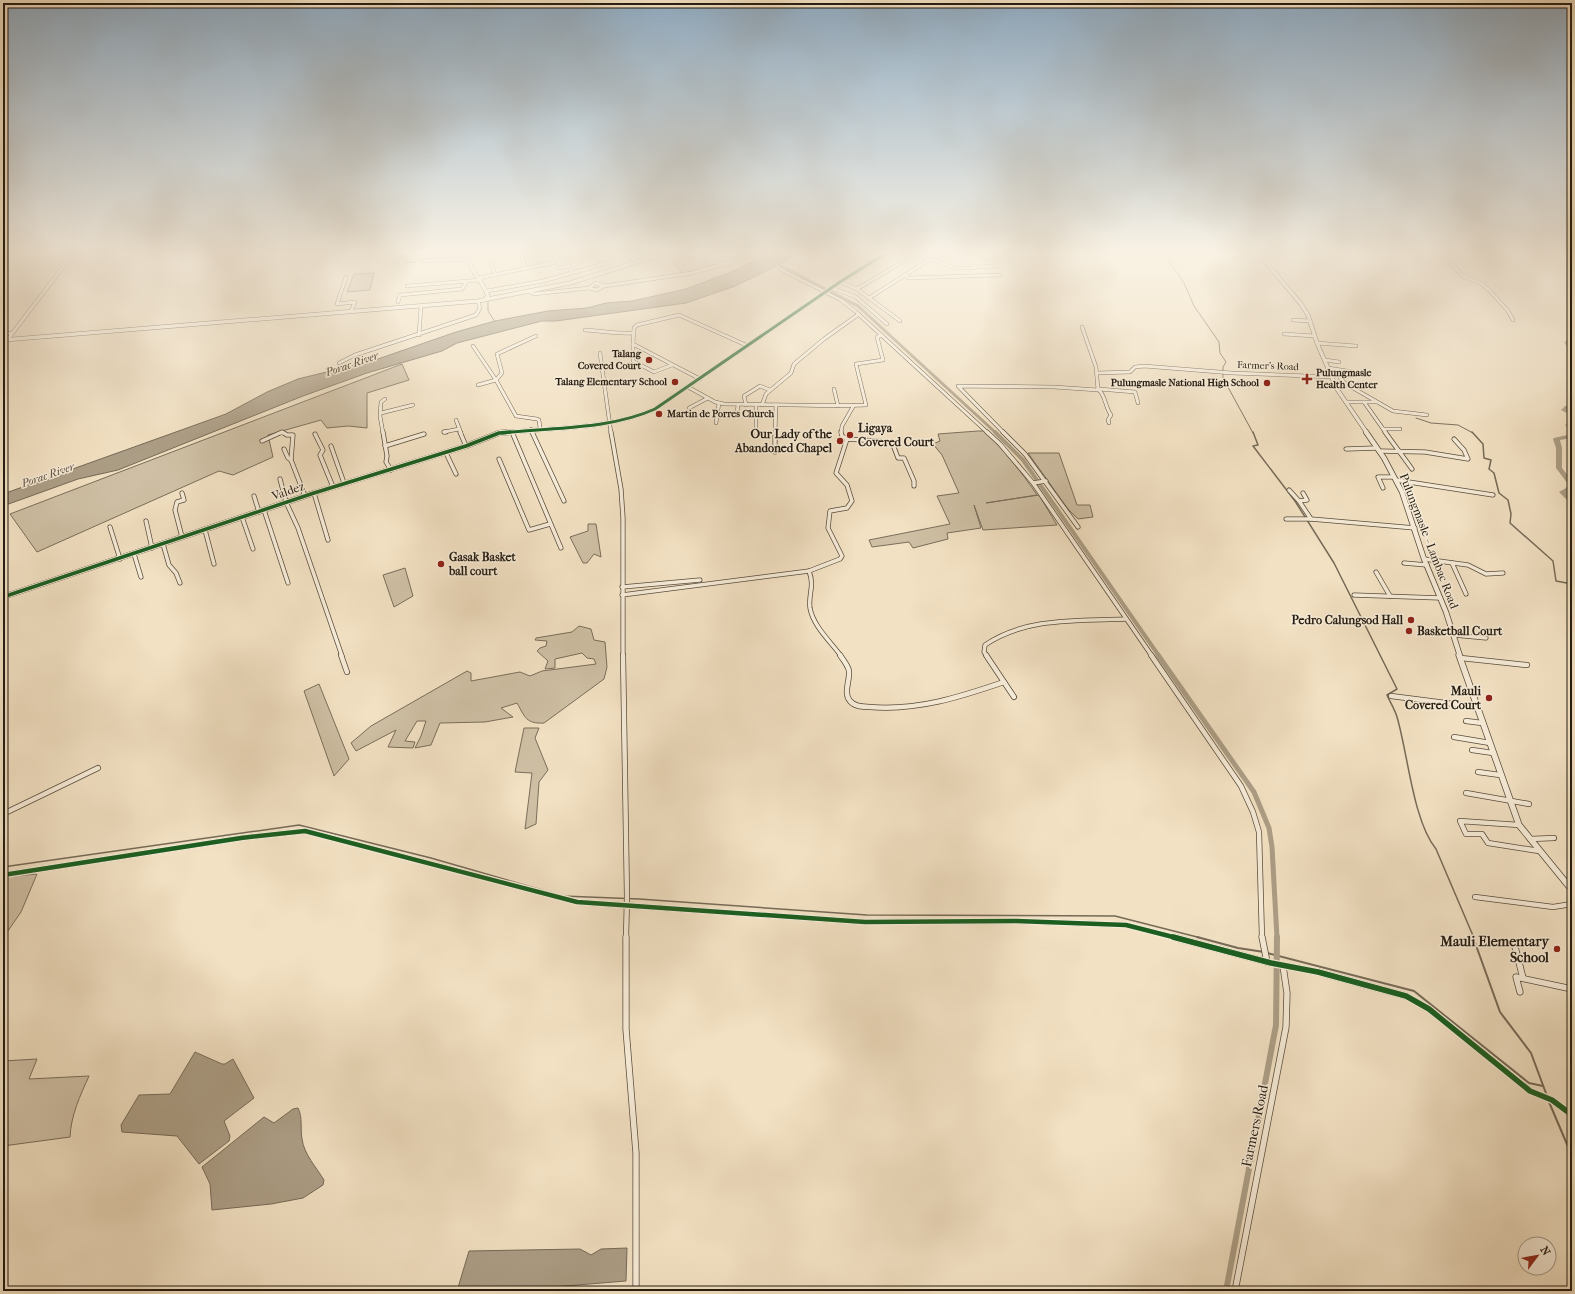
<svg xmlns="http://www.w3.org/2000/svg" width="1575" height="1294" viewBox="0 0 1575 1294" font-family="'IM FELL French Canon',serif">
	<rect width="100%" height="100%" fill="#f2e1c3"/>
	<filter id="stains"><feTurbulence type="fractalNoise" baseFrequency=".005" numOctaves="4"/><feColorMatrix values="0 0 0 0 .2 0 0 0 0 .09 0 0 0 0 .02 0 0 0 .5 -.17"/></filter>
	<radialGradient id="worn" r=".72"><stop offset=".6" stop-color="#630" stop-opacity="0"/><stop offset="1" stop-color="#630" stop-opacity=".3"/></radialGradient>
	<!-- green -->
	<g fill="#cfc0a5" stroke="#7a6e5b">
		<path d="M403 255H431L435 258 416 260V262L405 263Z"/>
		<path d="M667 255H703L713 267 682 273Z"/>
		<path d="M374 273 370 290 347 292 354 274Z"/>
		<path d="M402 364 409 380 367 393V428L348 426 327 428 321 420 268 435 273 457 233 475 219 471 37 552 10 514Z"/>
		<path d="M978 431H984C1004 450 1021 471 1037 495L986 503 1039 495 1057 525 983 530 974 505 981 528 947 533 948 539 913 548 909 542 872 547 869 540 950 524 937 496 959 493 942 455 933 444 940 441 938 434Z"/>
		<path d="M1028 453H1059L1077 505H1090L1093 517 1078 519 1068 509Z"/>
		<path d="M588 524H596L601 557 594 554 587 563H583L570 537 588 531Z"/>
		<path d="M405 568 413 596 394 607 383 575Z"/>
		<path d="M579 626 591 629 594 640 605 642 607 667 604 679 544 723C526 724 525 717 517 703L501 708 513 717 485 722 440 723 431 745 415 748 421 736 426 721H417L405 741 415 742 413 748 388 747 396 730 356 751 351 743 371 726 467 671 471 673V681L520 672 530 676 542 671 596 664 594 659 587 658 582 653 555 659V668L545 669 548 661 537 651 540 648 546 646 547 641 535 640 536 638 572 632Z"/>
		<path d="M319 684 349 759 334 776 304 691Z"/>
		<path d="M524 728H539L535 738 548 770 539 782 536 824 525 829 532 773 515 772Z"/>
		<path d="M37 874 21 912 3 938V877Z"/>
		<path d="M37 1059 29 1079 89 1076C80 1096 71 1115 70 1137L3 1146V1061Z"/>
	</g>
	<!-- water -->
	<g fill="#ac9e86" stroke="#766a57">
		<path d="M769 255H793L789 260 735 286 686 303 556 321H542L457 343 442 351 367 373 303 396 118 470 78 479 3 506V494L226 414 267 392 298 379 375 360 456 332 495 321 548 311 587 308 606 303 632 301 686 289 739 269 745 265Z"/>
		<path d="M195 1052 222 1064H225L233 1059 254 1098 224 1121 230 1136 229 1141 199 1164 177 1136 122 1132 121 1125 139 1095 170 1094Z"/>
		<path d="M298 1108C303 1118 300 1128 302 1139 304 1154 316 1167 324 1180L323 1185 303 1198 271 1204 212 1210 210 1184 202 1167 264 1117 274 1123 293 1109Z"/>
		<path d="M627 1248 626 1281 504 1291H457L469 1251 580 1249 591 1255 601 1249Z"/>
	</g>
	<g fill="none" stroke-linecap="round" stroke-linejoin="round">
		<!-- stream-far2 -->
		<g stroke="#766a57" stroke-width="1">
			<path d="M760 255 765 258"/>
			<path d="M1165 255 1184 283 1194 306 1219 342 1220 353 1226 362 1223 367V378L1253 433"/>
			<path d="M488 300V311L495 322"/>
			<path d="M1416 418 1431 423 1458 425 1473 433"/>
		</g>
		<!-- stream-far1 -->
		<g stroke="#766a57" stroke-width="1.5">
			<path d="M1253 432 1258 445 1253 446 1295 501 1334 563 1397 689 1387 695C1390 702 1395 710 1397 717 1408 754 1413 821 1436 849L1474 938"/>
			<path d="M1472 432 1483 444 1484 458 1491 460 1489 469 1494 473 1499 493 1508 500 1511 514 1510 523 1553 561 1556 581 1572 584"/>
			<path d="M3 867 299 825 431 858 563 896 639 899 867 915 1115 916 1201 938"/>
		</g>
		<!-- stream -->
		<g stroke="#766a57" stroke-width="2">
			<path d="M1197 937 1238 948 1264 952"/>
			<path d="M1473 937 1500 1012 1531 1053 1547 1096"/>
			<path d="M1267 953 1414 991 1529 1083 1543 1086"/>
			<path d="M1549 1102 1572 1156"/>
		</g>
		<!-- canal-far3 -->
		<path stroke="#ac9e86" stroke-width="3" d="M774 262 858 306 996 433"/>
		<!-- canal-far2 -->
		<path stroke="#ac9e86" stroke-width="4" d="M995 432 1023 460 1159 656"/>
		<!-- canal-far1 -->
		<path stroke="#ac9e86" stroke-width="5" d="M1158 655 1254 792 1269 828 1272 847 1277 938"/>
		<!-- canal -->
		<path stroke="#ac9e86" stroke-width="6" d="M1226 1291 1276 1025 1277 937"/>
		<!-- river -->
		<g fill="#ac9e86" fill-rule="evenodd">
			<path d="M1572 338V342L1570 343 1572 346V353L1570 352 1564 342Z"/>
			<path d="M1572 404V408L1568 410 1572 412V416L1561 410 1565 406Z"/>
			<path d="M1572 421V430L1565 425Z"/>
			<path d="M1572 434V438L1560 440 1562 448V468L1572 481V490L1567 493 1572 497V513L1569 511 1567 500 1559 492 1566 488 1568 484 1556 468V448L1553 439 1554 438Z"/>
		</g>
		<defs>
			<g id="minor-far3">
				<path d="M522 255 525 269"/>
				<path d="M920 255 955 268H975"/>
				<path d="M947 255 977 267 996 266 994 255"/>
				<path d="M975 255 983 258 993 257"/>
				<path d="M1443 255 1463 276 1482 284 1489 290 1508 311 1513 320"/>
				<path d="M565 256 571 270"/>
				<path d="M1261 256H1277"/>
				<path d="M609 259 624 255"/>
				<path d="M423 261 468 259"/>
				<path d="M491 262 495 275"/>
				<path d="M397 263 399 255"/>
				<path d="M559 268 569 266"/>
				<path d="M780 269 841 300 855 311 988 433"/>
				<path d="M905 275 908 278 1000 275"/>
				<path d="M346 277 337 304 355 302 351 311"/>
				<path d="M479 278 552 263 555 262V258L574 255"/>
				<path d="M840 282 857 289 900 321"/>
				<path d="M596 283 604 286 597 290 589 288Z"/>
				<path d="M407 286 481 280"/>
				<path d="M604 286 692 273 742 259 746 255"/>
				<path d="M832 288 856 297 887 324"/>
				<path d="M857 289 914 255"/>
				<path d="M487 291 543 281 611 262 607 255"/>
				<path d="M530 292 534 294 589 288"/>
				<path d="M869 298 930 259"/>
				<path d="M398 302 400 295 462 289 467 281"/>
				<path d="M1293 320 1310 321"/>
				<path d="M585 330C602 331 617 334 634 333"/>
				<path d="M3 334 13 333"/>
				<path d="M1284 334 1315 336"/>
				<path d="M419 335 421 306"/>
				<path d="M8 339 72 255"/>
				<path d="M1317 343 1356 346"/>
				<path d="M633 344V361L654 372 672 365"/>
				<path d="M473 346 496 380 516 416 537 419 539 420 540 428"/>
				<path d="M600 353 611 433"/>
				<path d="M1325 360 1339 362"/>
				<path d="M339 363 355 355 476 315 480 308 478 301"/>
				<path d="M1328 368 1360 373"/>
				<path d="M1338 371 1340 378 1346 384 1393 411 1427 415"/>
				<path d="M1097 373 1130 372 1135 367 1144 366 1232 373 1333 377"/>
				<path d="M700 379 633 344 634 328 637 325 679 315 748 346"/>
				<path d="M478 385 496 380 502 373 497 354 536 336"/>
				<path d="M688 387 715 402 724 404C772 404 819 407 866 405L856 364 883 360 877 337 882 335"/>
				<path d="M834 389 838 406"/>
				<path d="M1099 389 1135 392 1138 403"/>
				<path d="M1099 390C1106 397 1105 407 1111 415L1108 420 1109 423"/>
				<path d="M1346 402H1376"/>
				<path d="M1364 402 1386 433"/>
				<path d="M746 405 744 396 760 386 770 390"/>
				<path d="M756 405V433"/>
				<path d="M762 405 766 394 791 373 794 364 824 339 859 314"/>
				<path d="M689 408 708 398"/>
				<path d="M381 413 413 405"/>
				<path d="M737 413 738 405"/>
				<path d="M456 420 461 433"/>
				<path d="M716 423 719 403"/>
				<path d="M531 429 533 433"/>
				<path d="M1383 429H1400"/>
				<path d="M512 431 513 433"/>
				<path d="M444 432 459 429"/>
				<path d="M281 433H283"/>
				<path d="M383 433 380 416 381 402 385 399"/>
				<path d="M775 433 776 405"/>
				<path d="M841 433 842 426 854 405"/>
				<path d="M1004 433 958 386 1054 387 1098 390 1096 367 1082 327"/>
			</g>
			<g id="minor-far2">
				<path d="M383 432 387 456 386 462 391 470"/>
				<path d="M444 432H446"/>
				<path d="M460 432 466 446"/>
				<path d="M512 432 561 548"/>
				<path d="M532 432 564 501"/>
				<path d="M611 432 621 489 623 518V656"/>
				<path d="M756 432V435"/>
				<path d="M841 432 842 436 847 439"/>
				<path d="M987 432 1000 444 1033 483 1152 656"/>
				<path d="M1003 432 1025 454 1078 527"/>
				<path d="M1385 432 1412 469"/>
				<path d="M315 434 323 450 320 455 333 487"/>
				<path d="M262 441 282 432 287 435H293L291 460 305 496"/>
				<path d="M331 446 344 483"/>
				<path d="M385 446 424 434"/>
				<path d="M284 449 288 458 291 460"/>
				<path d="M1346 449 1377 448"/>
				<path d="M1379 451 1425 452 1468 459 1464 450 1454 439"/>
				<path d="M775 452V432"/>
				<path d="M446 453 456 474"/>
				<path d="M499 459 529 530 550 524"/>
				<path d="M280 479 286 502 298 528 342 656"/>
				<path d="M1396 480 1493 495"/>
				<path d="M1033 483 1046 481"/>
				<path d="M1383 488 1378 477H1394"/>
				<path d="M1289 490 1299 501"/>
				<path d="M182 493 184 500 177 502 175 510 182 537"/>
				<path d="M314 493 328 540"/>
				<path d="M1303 493 1307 500 1299 501 1311 519 1415 528"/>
				<path d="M254 496 259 512"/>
				<path d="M264 510 288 583"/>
				<path d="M242 517 253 549"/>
				<path d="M1286 519H1311"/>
				<path d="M146 521 152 548"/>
				<path d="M110 527 120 559"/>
				<path d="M205 530 214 564"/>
				<path d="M163 544 169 565 176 573 180 583"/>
				<path d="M134 554 141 577"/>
				<path d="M1424 559 1468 565 1486 574 1503 573"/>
				<path d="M1404 563 1427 565"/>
				<path d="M1452 563 1466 594"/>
				<path d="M809 571C815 587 808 594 810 608 813 626 831 642 841 656"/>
				<path d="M1376 572 1390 596"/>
				<path d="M622 587 700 580"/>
				<path d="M622 595 809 571 840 559 842 556 828 528 830 511 847 508 852 501 847 485 836 473 847 439 892 442 898 458H904L914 481V486"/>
				<path d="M1354 595 1440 598"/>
				<path d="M1454 635 1486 638"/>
				<path d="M987 656 984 652 985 645C1026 617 1078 621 1126 619"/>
			</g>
			<g id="minor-far1">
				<path d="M341 655 347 672"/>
				<path d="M623 655 627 897 626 938"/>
				<path d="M840 655C843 660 848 665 849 671 850 681 843 693 850 701 855 707 864 707 870 707 917 711 960 697 1004 682"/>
				<path d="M986 655 1014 697"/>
				<path d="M1151 655 1241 786 1253 812 1259 832 1262 938"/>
				<path d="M1461 658 1527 665"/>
				<path d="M1391 696 1477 707"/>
				<path d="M1466 721 1482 723"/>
				<path d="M1454 737 1490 743"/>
				<path d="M1472 750 1493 753"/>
				<path d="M1478 772 1500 775"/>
				<path d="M1466 793 1529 804"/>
				<path d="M3 814 98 768"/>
				<path d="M1519 825 1460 821 1466 834H1482L1488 843 1539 851"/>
				<path d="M1530 839 1554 838"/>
				<path d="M3 875 241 838 305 831 577 902 865 922 1015 921 1126 925 1177 938"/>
				<path d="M1475 897 1553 907 1572 904"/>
			</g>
			<g id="minor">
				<path d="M626 937V1029L636 1153V1291"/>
				<path d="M1173 937 1271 963 1318 972 1406 996 1429 1009 1530 1091 1552 1100 1572 1115"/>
				<path d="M1262 937 1267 962"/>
				<path d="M1514 943 1523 978"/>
				<path d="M1520 992 1516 977 1572 989"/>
				<path d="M1235 1291 1286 1027 1287 993 1283 966"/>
			</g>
			<g id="tertiary-far2">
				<path d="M468 255C469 271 483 281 488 296L484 300"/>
				<path d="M1260 255 1301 304 1308 315 1317 343 1337 389 1367 433"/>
				<path d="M3 340 478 301 570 283 659 255"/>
				<path d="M502 433C552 427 608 430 655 409L840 282 883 255"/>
			</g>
			<g id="tertiary-far1">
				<path d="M1366 432 1384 458 1402 492 1424 559 1446 612 1460 656"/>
				<path d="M3 597 314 493 466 446 499 433 510 432"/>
			</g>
			<path id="tertiary" d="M1459 655 1519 825 1572 890"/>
		</defs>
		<!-- minor-far3 casing -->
		<use href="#minor-far3" stroke="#584d3e" stroke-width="4"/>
		<!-- minor-far2 casing -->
		<use href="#minor-far2" stroke="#584d3e" stroke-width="5"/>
		<!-- minor-far1 casing -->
		<use href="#minor-far1" stroke="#584d3e" stroke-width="6"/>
		<!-- minor casing -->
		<use href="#minor" stroke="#584d3e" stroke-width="7"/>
		<!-- tertiary-far2 casing -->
		<use href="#tertiary-far2" stroke="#584d3e" stroke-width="4.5"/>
		<!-- tertiary-far1 casing -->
		<use href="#tertiary-far1" stroke="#584d3e" stroke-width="6"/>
		<!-- tertiary casing -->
		<use href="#tertiary" stroke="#584d3e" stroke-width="7"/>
		<!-- minor-far3 -->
		<use href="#minor-far3" stroke="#f7ecd8" stroke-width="3"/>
		<!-- minor-far2 -->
		<use href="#minor-far2" stroke="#f7ecd8" stroke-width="3.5"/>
		<!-- minor-far1 -->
		<use href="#minor-far1" stroke="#f7ecd8" stroke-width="4.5"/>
		<!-- minor -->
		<use href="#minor" stroke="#f7ecd8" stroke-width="5.5"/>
		<!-- tertiary-far2 -->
		<use href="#tertiary-far2" stroke="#f7ecd8" stroke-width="3.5"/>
		<!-- tertiary-far1 -->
		<use href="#tertiary-far1" stroke="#f7ecd8" stroke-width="4.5"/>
		<!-- tertiary -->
		<use href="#tertiary" stroke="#f7ecd8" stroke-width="5.5"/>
		<defs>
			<path id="cycleway-far3" d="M502 433C552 427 608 430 655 409L840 282 883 255"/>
			<path id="cycleway-far2" d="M3 597 314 493 466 446 499 433 510 432"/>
			<path id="cycleway-far1" d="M3 875 241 838 305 831 577 902 865 922 1015 921 1126 925 1177 938"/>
			<path id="cycleway" d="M1173 937 1271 963 1318 972 1406 996 1429 1009 1530 1091 1552 1100 1572 1115"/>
		</defs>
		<!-- cycleway-far3 casing -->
		<use href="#cycleway-far3" stroke="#f7ecd8" stroke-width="5"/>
		<!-- cycleway-far2 casing -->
		<use href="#cycleway-far2" stroke="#f7ecd8" stroke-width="5.5"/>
		<!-- cycleway-far1 casing -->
		<use href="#cycleway-far1" stroke="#f7ecd8" stroke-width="7"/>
		<!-- cycleway casing -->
		<use href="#cycleway" stroke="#f7ecd8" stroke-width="8"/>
		<!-- cycleway-far3 -->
		<use href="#cycleway-far3" stroke="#1b5e20" stroke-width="3"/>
		<!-- cycleway-far2 -->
		<use href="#cycleway-far2" stroke="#1b5e20" stroke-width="3.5"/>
		<!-- cycleway-far1 -->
		<use href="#cycleway-far1" stroke="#1b5e20" stroke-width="4.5"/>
		<!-- cycleway -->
		<use href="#cycleway" stroke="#1b5e20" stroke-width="5.5"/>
	</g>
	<!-- sky -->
	<linearGradient id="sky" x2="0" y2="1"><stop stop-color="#90abc1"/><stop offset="0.58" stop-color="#f9f2e4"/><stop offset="1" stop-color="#f9f2e4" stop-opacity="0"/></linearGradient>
	<rect width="1575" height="436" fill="url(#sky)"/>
	<!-- markers -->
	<g fill="#8f2418" stroke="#f7ecd8" stroke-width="1.5">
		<circle cx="649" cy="360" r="4"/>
		<path d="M1305 373h4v4h4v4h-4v4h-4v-4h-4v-4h4z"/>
		<circle cx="675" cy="382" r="4"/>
		<circle cx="1267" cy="383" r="4"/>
		<circle cx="659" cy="414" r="4"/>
		<circle cx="850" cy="435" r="4"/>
		<circle cx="840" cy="441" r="4"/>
		<circle cx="441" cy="564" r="4"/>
		<circle cx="1411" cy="620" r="4"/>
		<circle cx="1409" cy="631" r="4"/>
		<circle cx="1489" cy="698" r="4"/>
		<circle cx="1557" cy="949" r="4"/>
	</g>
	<g text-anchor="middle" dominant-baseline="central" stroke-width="3" stroke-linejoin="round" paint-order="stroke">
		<!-- far-poi labels -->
		<g font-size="10" font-weight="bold" fill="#251c11" stroke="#f7ecd8" text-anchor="end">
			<text x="641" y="354">Talang<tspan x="641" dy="12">Covered Court</tspan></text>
			<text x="1316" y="373" text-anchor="start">Pulungmasle<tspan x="1316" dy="12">Health Center</tspan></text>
			<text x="667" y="382">Talang Elementary School</text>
			<text x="1259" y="383">Pulungmasle National High School</text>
			<text x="667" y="414" text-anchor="start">Martin de Porres Church</text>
		</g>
		<!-- far-street labels -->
		<g font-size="10" fill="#251c11" stroke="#f7ecd8">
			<text transform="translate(1268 366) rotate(2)">Farmer's Road</text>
		</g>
		<!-- far-water labels -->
		<g font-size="11" font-style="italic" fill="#5b5040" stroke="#f7ecd8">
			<text transform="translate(352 364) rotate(-19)">Porac River</text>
			<text transform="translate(48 475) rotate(-19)">Porac River</text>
		</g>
		<!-- poi labels -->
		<g font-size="12" font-weight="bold" fill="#251c11" stroke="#f7ecd8" text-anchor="start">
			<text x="858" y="428">Ligaya<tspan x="858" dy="14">Covered Court</tspan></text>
			<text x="832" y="434" text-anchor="end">Our Lady of the<tspan x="832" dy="14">Abandoned Chapel</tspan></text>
			<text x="449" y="557">Gasak Basket<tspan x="449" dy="14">ball court</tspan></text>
			<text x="1403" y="620" text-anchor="end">Pedro Calungsod Hall</text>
			<text x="1417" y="631">Basketball Court</text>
			<text x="1481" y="691" text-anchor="end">Mauli<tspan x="1481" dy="14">Covered Court</tspan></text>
		</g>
		<!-- street labels -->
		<g font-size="12" fill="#251c11" stroke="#f7ecd8">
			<text transform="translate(288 491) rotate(-19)">Valdez</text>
			<text transform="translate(1429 541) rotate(69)">Pulungmasle - Lambac Road</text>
		</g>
		<!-- near-poi labels -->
		<g font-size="14" font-weight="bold" fill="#251c11" stroke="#f7ecd8" text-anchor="end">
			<text x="1549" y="941">Mauli Elementary<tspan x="1549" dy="16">School</tspan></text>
		</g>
		<!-- near-street labels -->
		<g font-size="14" fill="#251c11" stroke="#f7ecd8">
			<text transform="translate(1255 1126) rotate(-78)">Farmers Road</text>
		</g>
	</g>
	<!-- margin -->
	<rect width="1575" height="1294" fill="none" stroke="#f2e1c3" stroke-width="16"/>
	<rect x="4" y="4" width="1567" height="1286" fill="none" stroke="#251c11" stroke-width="2"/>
	<rect x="8" y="8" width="1559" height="1278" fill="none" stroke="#251c11"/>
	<!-- north arrow -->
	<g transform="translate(1537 1256) rotate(58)"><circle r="19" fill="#f7ecd8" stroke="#a39988"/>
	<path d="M0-3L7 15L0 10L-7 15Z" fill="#8f2418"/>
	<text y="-6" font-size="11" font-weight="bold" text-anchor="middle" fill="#251c11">N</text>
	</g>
	<rect width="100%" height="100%" filter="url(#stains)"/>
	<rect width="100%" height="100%" fill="url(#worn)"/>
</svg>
